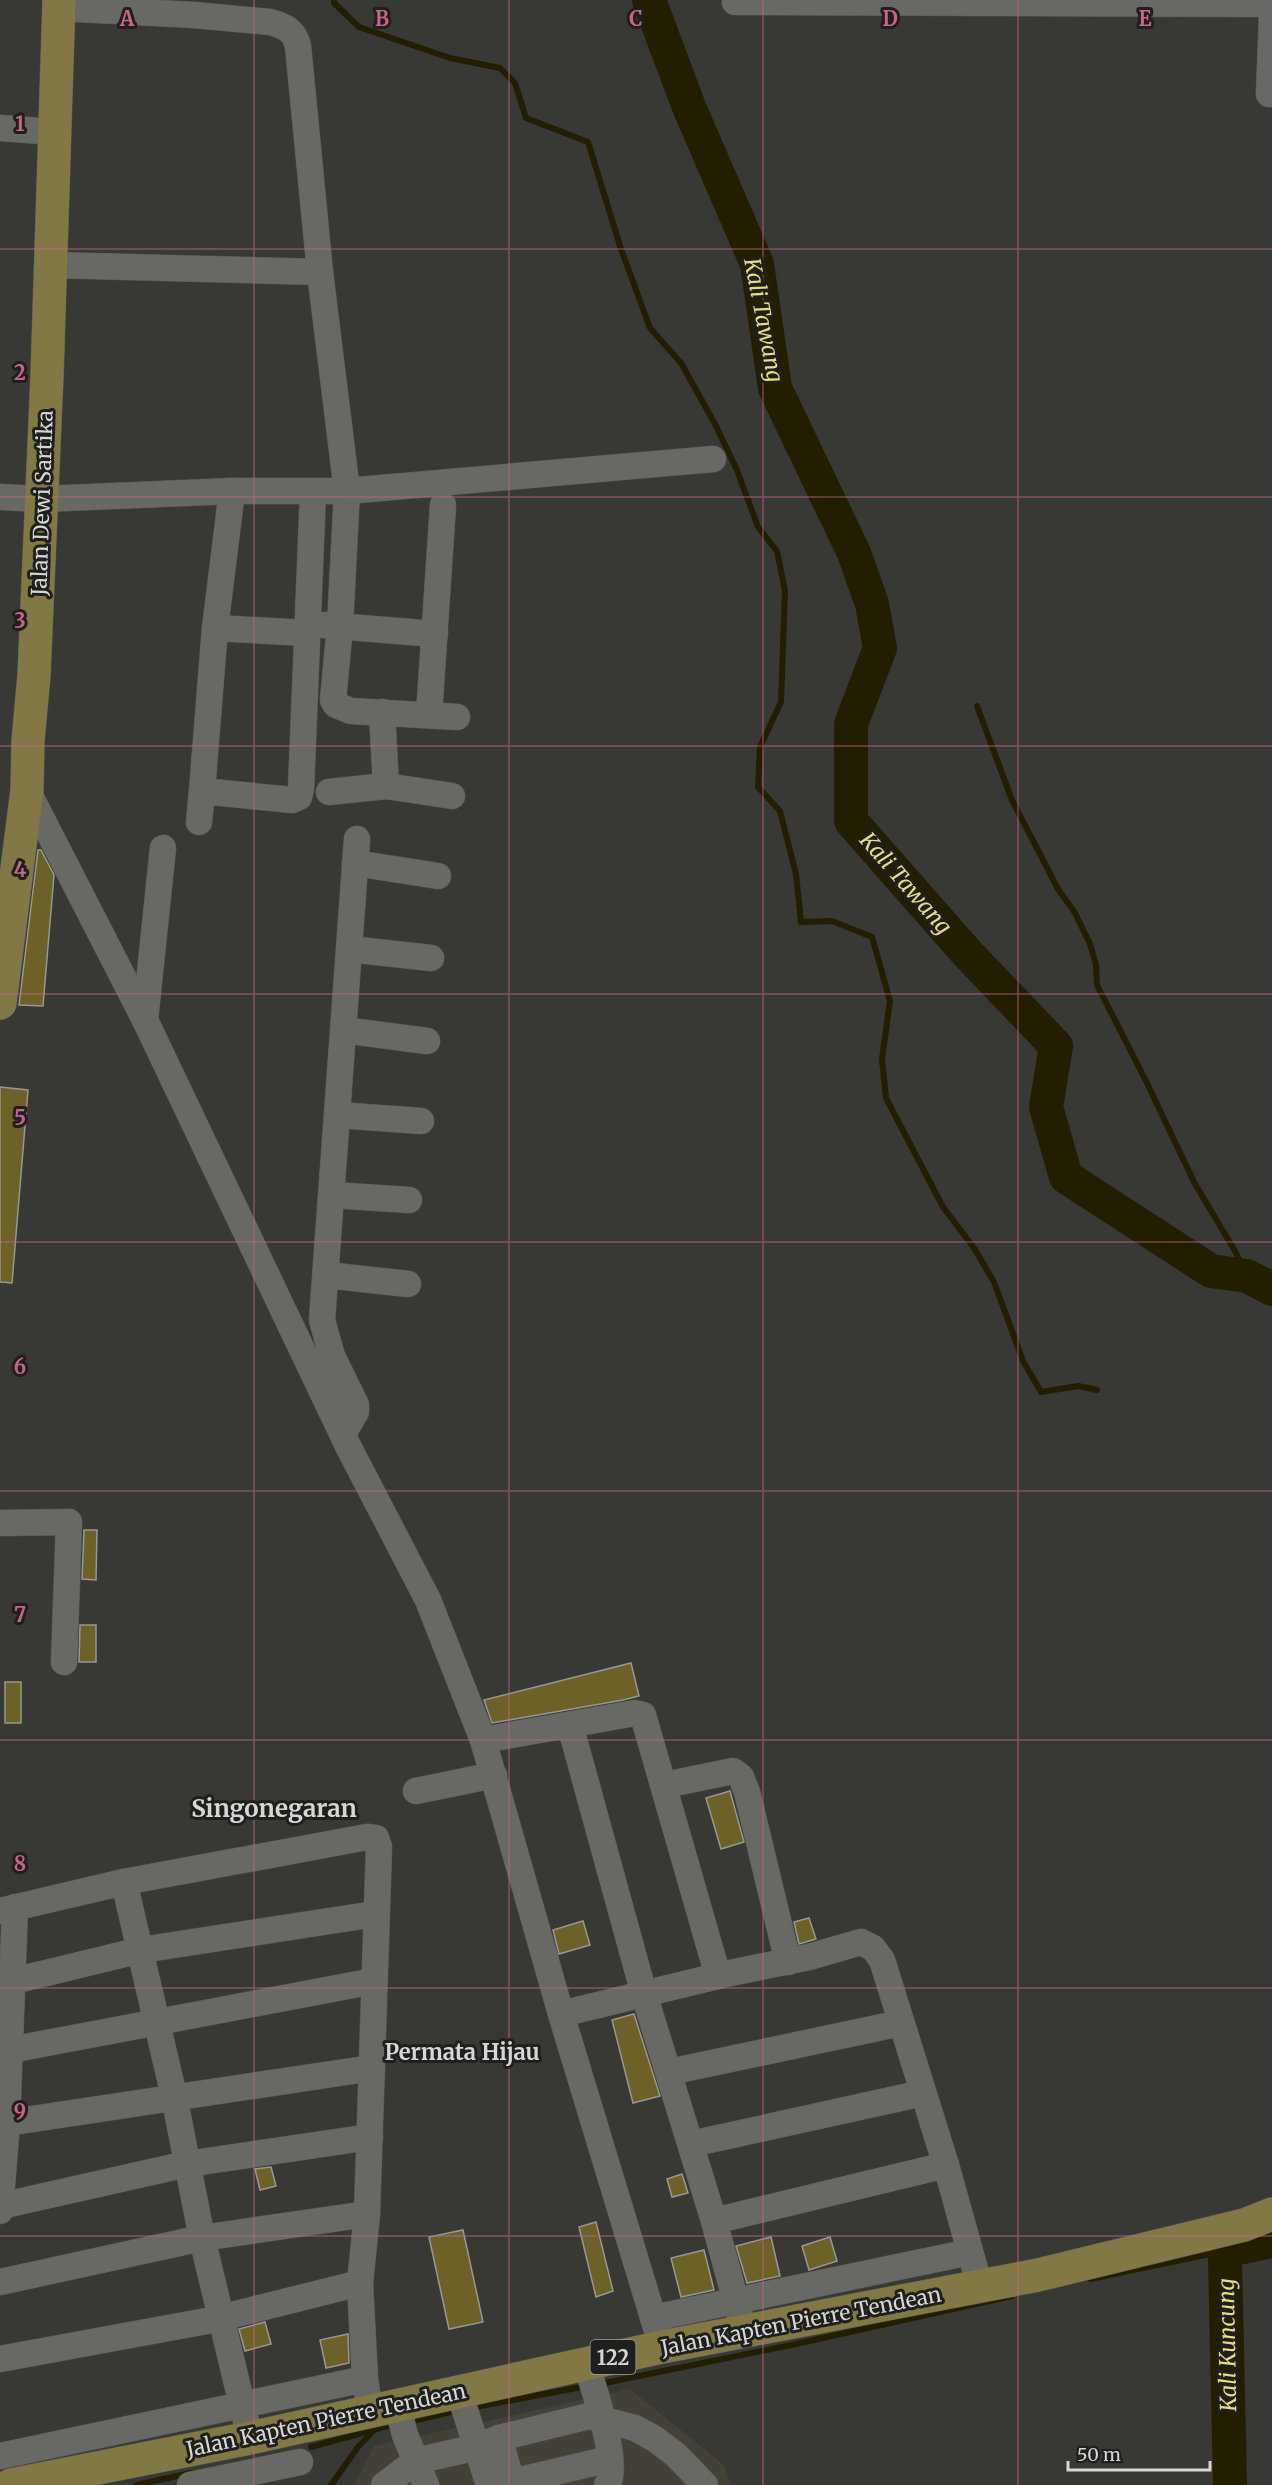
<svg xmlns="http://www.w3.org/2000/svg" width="1272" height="2485" viewBox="0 0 1272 2485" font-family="Merriweather,serif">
	<rect width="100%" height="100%" fill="#383835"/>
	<!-- built -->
	<path fill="#434138" d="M630 2389 724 2465 731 2485H354L374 2446Z"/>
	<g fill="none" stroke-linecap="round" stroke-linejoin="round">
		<!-- stream -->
		<g stroke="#231e00" stroke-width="6">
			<path d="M334 0V3L359 27 450 58 500 68 515 83 526 118 588 142 621 249 650 328 681 363 715 424 737 470 758 527 777 551 785 591 781 702 760 747 758 787 780 811 796 874 801 922 832 921 872 937 890 1001 882 1059 886 1098 943 1207 974 1248 994 1282 1023 1361 1041 1392 1078 1386 1097 1390"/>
			<path d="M977 706 1012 800 1058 889 1075 913 1090 944 1096 965 1097 985 1146 1081 1195 1184 1235 1251 1247 1276"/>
			<path d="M1090 2279 1229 2250"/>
			<path d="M600 2384 796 2344 1012 2296"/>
			<path d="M470 2408 587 2386"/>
			<path d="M408 2422 459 2410"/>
			<path d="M311 2447 395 2424"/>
			<path d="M136 2485 191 2473"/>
			<path d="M331 2485 358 2447 373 2431"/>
		</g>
		<!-- river -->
		<g stroke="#231e00" stroke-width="34">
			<path d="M649 0 689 107 757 264 775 388 854 553 872 604 880 648 851 724V821L967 953 1056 1046 1046 1107 1066 1177 1211 1271 1247 1276 1272 1289"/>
			<path d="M1230 2485 1225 2259 1229 2250 1272 2241"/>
		</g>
	</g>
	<!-- building -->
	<g fill="#6c6227" stroke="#989794" stroke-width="1.5">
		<path d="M38 850H41L54 875 43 1006 19 1005Z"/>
		<path d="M0 1087 28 1090 12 1283 0 1282Z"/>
		<path d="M84 1530H97L96 1580 82 1579Z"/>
		<path d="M80 1625H96V1662H79Z"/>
		<path d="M631 1663 639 1696 623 1700 492 1723 484 1700Z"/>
		<rect x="5" y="1682" width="16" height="41"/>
		<path d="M730 1791 744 1842 721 1849 706 1798Z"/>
		<path d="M809 1918 816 1939 799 1944 794 1922Z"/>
		<path d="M583 1921 590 1945 559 1954 553 1930Z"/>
		<path d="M634 2014 660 2096 633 2103 612 2020Z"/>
		<path d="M271 2167 276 2186 260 2190 255 2169Z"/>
		<path d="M682 2174 688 2193 672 2197 667 2179Z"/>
		<path d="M596 2222 613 2291 596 2297 579 2227Z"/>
		<path d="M463 2230 483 2322 449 2329 429 2237Z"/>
		<path d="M771 2237 780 2276 747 2283 736 2246Z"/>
		<path d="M830 2237 837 2261 809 2270 802 2246Z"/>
		<path d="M704 2250 714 2290 681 2297 671 2258Z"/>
		<path d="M265 2322 271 2344 245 2351 239 2329Z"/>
		<path d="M348 2334 349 2363 326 2368 320 2340Z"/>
	</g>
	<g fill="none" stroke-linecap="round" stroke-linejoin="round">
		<defs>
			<g id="minor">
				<path d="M735 2 1272 4"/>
				<path d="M59 8 194 15 270 22C285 26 294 30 298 46L320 272 347 491 340 626 333 700 336 705 351 711 457 717"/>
				<path d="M1269 94 1272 15"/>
				<path d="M0 128 54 132"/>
				<path d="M51 265 320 272"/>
				<path d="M232 491 215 628 202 791 292 800 299 797 301 789 313 492"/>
				<path d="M0 497 42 499 232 491H347L713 459"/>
				<path d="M324 625 435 634"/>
				<path d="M215 628 307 633"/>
				<path d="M382 712 386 786"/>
				<path d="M429 715 443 505"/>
				<path d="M27 790 145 1020 348 1446 428 1600 483 1740"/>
				<path d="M329 792 386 786 452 796"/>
				<path d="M199 822 202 791"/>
				<path d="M355 863 438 876"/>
				<path d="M349 949 431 958"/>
				<path d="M145 1020 163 848"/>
				<path d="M343 1030 427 1041"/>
				<path d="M338 1115 421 1121"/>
				<path d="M332 1195 409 1200"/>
				<path d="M326 1275 408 1284"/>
				<path d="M343 1434 356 1412V1405L332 1356 322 1320 357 839"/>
				<path d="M0 1523 69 1522 64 1662"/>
				<path d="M570 1725 644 1994 714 2221 744 2331"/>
				<path d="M665 1785 733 1771 741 1777 747 1792 788 1962"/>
				<path d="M416 1791 494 1775"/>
				<path d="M124 1882 174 2096 202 2238 250 2438"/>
				<path d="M0 1911 124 1882 367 1837 376 1838 379 1847 367 2214 360 2283 365 2379 370 2411"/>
				<path d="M13 1981 141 1950 375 1914"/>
				<path d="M561 2014 730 1973 809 1957 861 1942 873 1948 882 1960 946 2165 980 2287"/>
				<path d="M10 2050 374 1981"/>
				<path d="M669 2072 901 2023"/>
				<path d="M0 2124 372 2068"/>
				<path d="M691 2144 923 2093"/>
				<path d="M0 2206 187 2164 370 2137"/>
				<path d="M0 2211 7 2123 15 1907"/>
				<path d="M714 2221 946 2165"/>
				<path d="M0 2282 202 2238 367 2214"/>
				<path d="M653 2318 970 2252"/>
				<path d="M662 2347 561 2014 483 1740 635 1713 643 1715 718 1976"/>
				<path d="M0 2359 212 2320 360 2283"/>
				<path d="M586 2363C593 2387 621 2465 607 2485"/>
				<path d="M459 2392 489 2485"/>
				<path d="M397 2404 405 2435 426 2485"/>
				<path d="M499 2438 513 2485"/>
				<path d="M0 2456 365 2379"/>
				<path d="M190 2485 300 2462"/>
				<path d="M384 2485 416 2461 477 2447 499 2438 589 2416 635 2428 655 2439 676 2455 705 2485"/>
				<path d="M499 2485 610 2459"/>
			</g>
			<g id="major">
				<path d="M0 1003 27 790 28 741 34 675 47 376 59 0"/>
				<path d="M11 2485 250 2438 662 2347 1038 2275 1244 2225 1272 2214"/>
			</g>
		</defs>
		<!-- minor casing -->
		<use href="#minor" stroke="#565653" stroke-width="27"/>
		<!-- major casing -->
		<use href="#major" stroke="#565653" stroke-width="34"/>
		<!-- minor -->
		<use href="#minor" stroke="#686864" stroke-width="26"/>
		<!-- major -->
		<use href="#major" stroke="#817845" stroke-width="33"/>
	</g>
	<!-- grid -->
	<path fill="none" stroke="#ca648b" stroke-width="1.5" stroke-opacity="0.55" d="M254 0V2485M509 0V2485M763 0V2485M1018 0V2485M0 249H1272M0 497H1272M0 746H1272M0 994H1272M0 1242H1272M0 1491H1272M0 1740H1272M0 1988H1272M0 2236H1272"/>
	<g text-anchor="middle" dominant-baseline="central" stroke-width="6" stroke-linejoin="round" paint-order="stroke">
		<!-- shield labels -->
		<rect fill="#1f1f1d" stroke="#9f9f9d" stroke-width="1.5" x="590.5" y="2340" width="45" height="34" rx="4.5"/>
		<g font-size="20" font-weight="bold" fill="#d6d6d4">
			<text x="613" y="2357">122</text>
		</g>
		<!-- street labels -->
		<g font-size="21" fill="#d6d6d4" stroke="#1f1f1d">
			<text transform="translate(42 503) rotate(-88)">Jalan Dewi Sartika</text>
			<text transform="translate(801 2321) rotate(-11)">Jalan Kapten Pierre Tendean</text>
			<text transform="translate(326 2420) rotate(-12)">Jalan Kapten Pierre Tendean</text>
		</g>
		<!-- water labels -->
		<g font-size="22" font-style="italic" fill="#eadb83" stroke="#1f1f1d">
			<text transform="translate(764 320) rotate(79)">Kali Tawang</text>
			<text transform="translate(906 883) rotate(49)">Kali Tawang</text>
			<text transform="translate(1227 2345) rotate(-91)">Kali Kuncung</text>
		</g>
		<!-- neighbourhood labels -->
		<g font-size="22" font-weight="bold" fill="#d6d6d4" stroke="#1f1f1d">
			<text x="462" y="2052">Permata Hijau</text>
		</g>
		<!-- quarter labels -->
		<g font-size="24" font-weight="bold" fill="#d6d6d4" stroke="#1f1f1d">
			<text x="274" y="1808">Singonegaran</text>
		</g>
	</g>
	<g font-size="20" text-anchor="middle" font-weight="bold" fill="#ca648b" stroke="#1f1f1d" stroke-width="6" stroke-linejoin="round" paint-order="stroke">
		<text x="127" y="26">A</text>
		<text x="382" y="26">B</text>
		<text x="636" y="26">C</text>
		<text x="890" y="26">D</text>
		<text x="1145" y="26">E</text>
		<text x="20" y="131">1</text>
		<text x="20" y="380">2</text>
		<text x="20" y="628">3</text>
		<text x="20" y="877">4</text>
		<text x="20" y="1125">5</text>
		<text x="20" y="1374">6</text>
		<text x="20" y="1622">7</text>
		<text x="20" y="1871">8</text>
		<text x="20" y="2119">9</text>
	</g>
	<!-- scale -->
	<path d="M1068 2461v9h142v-9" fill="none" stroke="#d6d6d4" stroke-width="3"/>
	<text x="1077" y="2461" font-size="18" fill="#d6d6d4" stroke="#1f1f1d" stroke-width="4.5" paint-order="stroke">50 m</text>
</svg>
